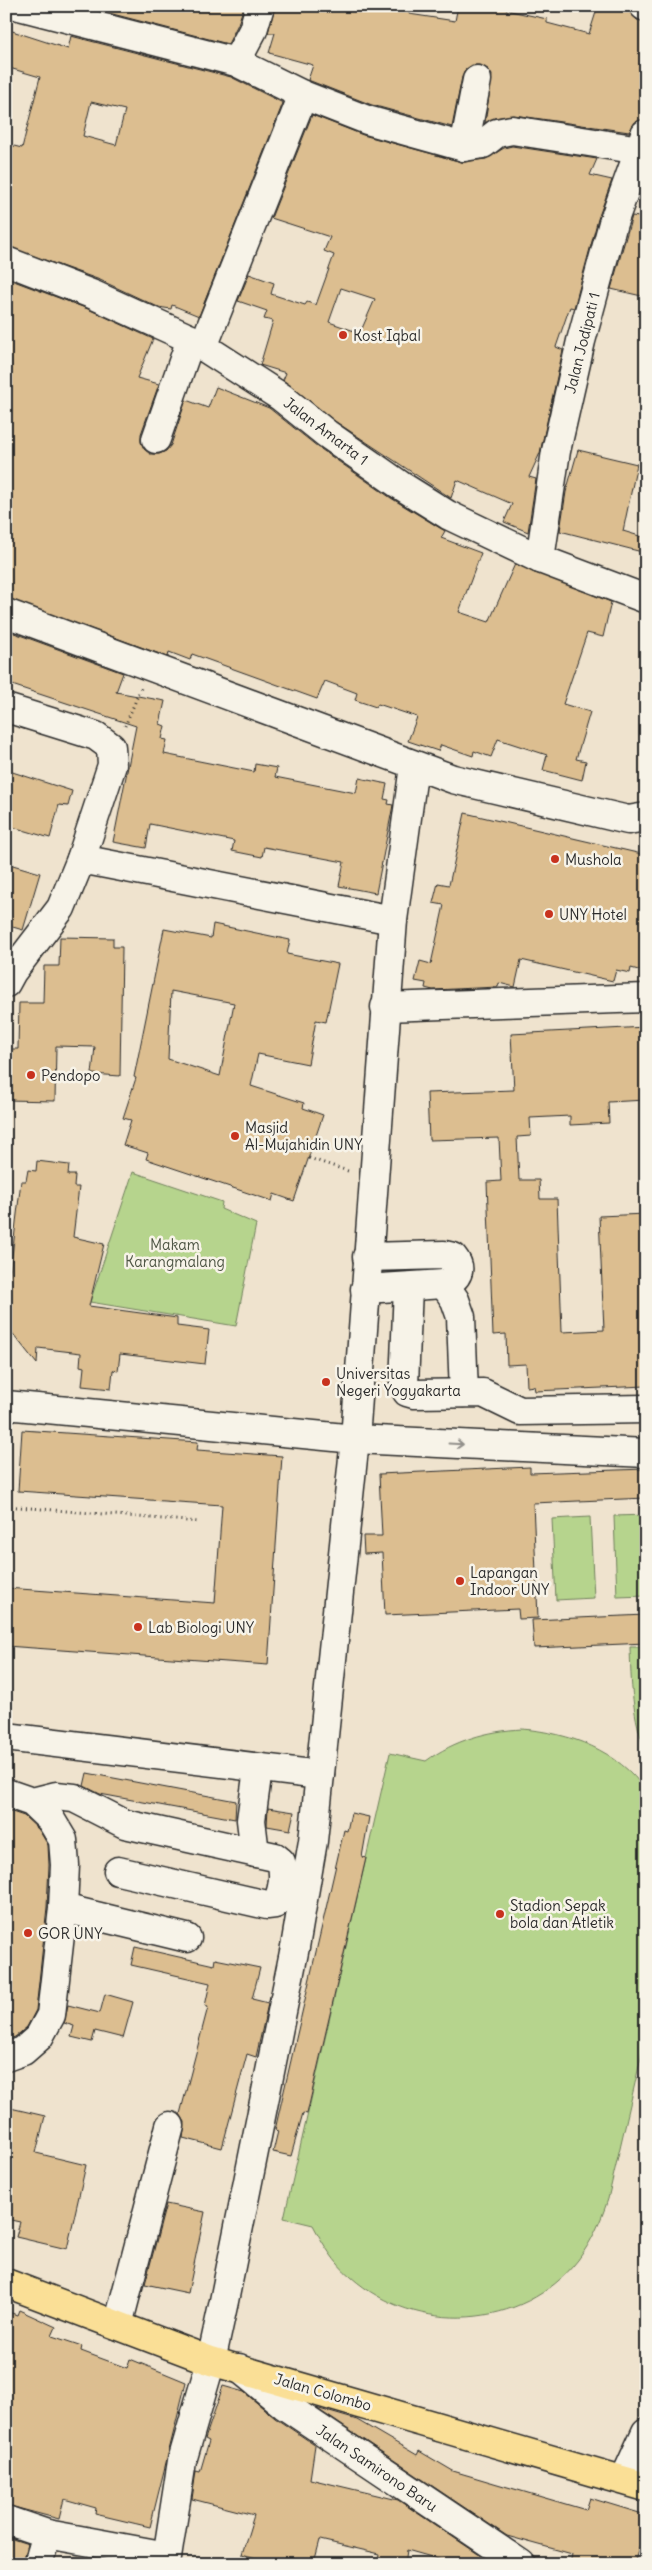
<svg xmlns="http://www.w3.org/2000/svg" width="652" height="2570" viewBox="0 0 652 2570" font-family="Delius,sans-serif">
	<rect width="100%" height="100%" fill="#efe3ce"/>
	<filter id="ink" filterUnits="userSpaceOnUse"><feTurbulence type="fractalNoise" baseFrequency=".02" numOctaves="2"/><feDisplacementMap in="SourceGraphic" scale="10" xChannelSelector="R" yChannelSelector="G"/><feConvolveMatrix kernelMatrix="1 2 1 2 8 2 1 2 1" color-interpolation-filters="sRGB"/></filter>
	<g filter="url(#ink)">
		<!-- green -->
		<g fill="#b6d48d" stroke="#70805c">
			<path d="M133 1172 222 1202 221 1209 256 1224 236 1326 90 1302Z"/>
			<path d="M646 1515V1596L617 1597 614 1516Z"/>
			<path d="M590 1517 594 1598 556 1600 552 1519Z"/>
			<path d="M630 1647H646V1751C632 1718 631 1682 630 1647Z"/>
			<path d="M522 1729C570 1733 618 1750 646 1791V2036L608 2199C601 2221 592 2241 578 2260 523 2331 416 2335 351 2277 334 2263 323 2244 313 2225L284 2218 390 1753 426 1761C455 1740 487 1731 522 1729Z"/>
		</g>
		<!-- building -->
		<g fill="#dcbe90" stroke="#2b2b2b" fill-rule="evenodd">
			<path d="M82 6H244L238 24 228 44Z"/>
			<path d="M275 6H409V14L455 21 458 6H507L506 10 547 19V23L589 34 598 6 628 7 631 14 637 20 646 22V46L639 75 643 76 641 85 646 86V119L635 122 629 132 514 115 494 118 485 123 492 75 488 69 479 65H472L466 69 462 77 452 127 372 105 308 80 313 65 269 53 275 33H268Z"/>
			<path d="M6 29 68 49 71 36 231 77 283 103 199 316 172 305 171 309 158 307 100 280 6 246V144L22 148 40 77 6 67ZM91 102 125 110 116 145 83 136Z"/>
			<path d="M312 115 363 135 462 162 486 159 504 148 512 146 597 159 590 175 612 180 598 219 574 308 570 307 568 312 556 347 563 350 540 453 529 477 536 479 528 532 504 522 512 504 457 480 451 498 336 422 283 380 286 373 260 365 273 321 264 319 267 311 238 301 249 274 274 283 271 294 305 305 307 302 316 305 334 255 324 251 330 237 271 218ZM341 288 375 299 360 333 329 322Z"/>
			<path d="M632 216 646 218V297L611 289Z"/>
			<path d="M6 278 88 309 153 339 137 378 159 384 141 434V442L144 449 150 454H159L166 451 171 445 186 400 208 408 216 387 269 408 318 447 391 498 445 531 441 538 481 553 459 612 489 622 515 564 611 602 603 637 587 633 563 704 590 712 576 759 586 761 582 780 543 770 547 755 498 739 491 757 474 751 473 756 441 745 438 751 408 741 417 717 378 704 376 707 355 700 357 693 325 681 317 699 192 654 190 660 169 652 168 657 6 598Z"/>
			<path d="M578 450 637 464 623 531 646 538V553L560 531 566 492Z"/>
			<path d="M6 630 123 673 116 692 165 701 160 724 165 726 162 739 167 740 164 754 254 772 255 764 277 768 275 777 356 793 359 778 387 784 384 799 389 800 388 804 393 805 376 893 339 886 344 862 264 847 262 857 232 851 234 841 150 824 146 848 113 842 136 726 6 683Z"/>
			<path d="M6 770 72 791 68 806 59 805 50 838 6 825Z"/>
			<path d="M465 813 646 855V904L642 919 646 920V972L631 968 630 973 616 970 613 981 521 960 515 987 499 983 498 987 433 990 425 988 426 983 415 981 420 961 431 964 444 905 433 903 438 883 449 885Z"/>
			<path d="M6 863 40 873 23 930 6 925Z"/>
			<path d="M213 924 290 940 287 954 338 964 326 1022 316 1020 308 1064 258 1054 251 1086 304 1103 303 1108 323 1115 294 1201 274 1194 272 1201 146 1159 148 1153 123 1145 131 1120 123 1118 136 1078 134 1077 164 929 211 938ZM171 991 234 1003 220 1076 168 1059Z"/>
			<path d="M60 937 113 938V947H122L120 1076 92 1074 95 1047 56 1046 55 1101 6 1100V1049H18L19 1003H43L44 966H59Z"/>
			<path d="M646 1027V1100L608 1102 609 1123 570 1125V1116L530 1118 531 1136 517 1137 519 1180H539L540 1199H557L562 1332 604 1330 599 1216 646 1214V1386L535 1391 534 1386 527 1387 526 1364 507 1365 506 1334 493 1335 487 1182 501 1181 499 1138 429 1140 427 1093 514 1090 511 1034Z"/>
			<path d="M37 1161 69 1165 68 1175H75L74 1187H79L73 1237 104 1244 89 1306 177 1318V1326L209 1330 205 1364 120 1354 118 1371 113 1370 111 1389 82 1386 84 1367 80 1366 81 1353 38 1348 37 1364 6 1325V1306L21 1181H26L28 1170 36 1171Z"/>
			<path d="M22 1430 198 1442 197 1450 282 1456 268 1665 6 1646V1588L215 1603 222 1505 18 1491Z"/>
			<path d="M530 1467V1473L646 1469V1498L533 1503 538 1618 519 1619 518 1609 385 1615 382 1553 364 1554 363 1536H382L379 1474Z"/>
			<path d="M646 1615V1643L534 1648 532 1620Z"/>
			<path d="M87 1773 236 1801 235 1819 100 1794 84 1786Z"/>
			<path d="M268 1808 294 1812 290 1830 267 1826Z"/>
			<path d="M6 1810 24 1816 39 1830 48 1845 49 1865 47 1907 36 2010 27 2027 15 2037 6 2040Z"/>
			<path d="M351 1813 369 1817 362 1857 366 1858 307 2114 303 2113 291 2156 273 2152 278 2131 275 2130 344 1830 347 1831Z"/>
			<path d="M135 1947 214 1965 215 1959 260 1968 252 1999 268 2003 267 2008 256 2057 247 2054 222 2148 183 2138 185 2122 180 2114 208 2007 205 2006 210 1983 131 1965Z"/>
			<path d="M105 1994 133 2002 123 2038 95 2031 92 2042 71 2037 74 2026 64 2023 68 2005 100 2013Z"/>
			<path d="M6 2107 45 2116 36 2153 86 2165 67 2249 16 2237 20 2222 6 2219Z"/>
			<path d="M166 2204 205 2212 188 2293 145 2284Z"/>
			<path d="M19 2310 56 2327 52 2336 82 2346 81 2351 127 2368 130 2359 186 2382 150 2527 95 2514 96 2508 64 2499 59 2519 6 2505V2311L17 2315Z"/>
			<path d="M223 2386 244 2392 275 2418 315 2445 310 2479 398 2500 493 2564H456L407 2550 405 2564H378L380 2554 320 2540 314 2563 301 2560 300 2564H277L242 2554 254 2515 192 2499 196 2471 200 2472 209 2441 205 2439Z"/>
			<path d="M316 2408 357 2420 417 2455 419 2451 453 2471 586 2510 590 2498 646 2515V2524L634 2564H570L572 2554 507 2536Z"/>
			<path d="M6 2537 28 2544 23 2564H6Z"/>
		</g>
		<g fill="none" stroke-linecap="round" stroke-linejoin="round">
			<defs>
				<g id="minor">
					<path d="M19 6 236 62 303 95 367 120 464 147 483 144 497 133 512 130 640 150"/>
					<path d="M644 6 646 7"/>
					<path d="M236 62 253 30 260 6"/>
					<path d="M464 147 477 80"/>
					<path d="M6 261 94 295 191 339 281 397 327 434 400 485 448 515 540 559 646 599"/>
					<path d="M203 347 303 95"/>
					<path d="M156 439 191 339"/>
					<path d="M540 559 556 451 581 341 613 223 645 134"/>
					<path d="M6 613 453 779 628 820 646 817"/>
					<path d="M6 708 96 736 111 747 112 765 81 859 61 908 12 972 6 983"/>
					<path d="M81 859 393 920"/>
					<path d="M385 1007 646 998"/>
					<path d="M444 1284 455 1300 461 1317 464 1393"/>
					<path d="M408 1287 404 1385 407 1392 414 1394 483 1393 520 1411 646 1409"/>
					<path d="M365 1289 444 1284C458 1279 463 1269 453 1257L444 1255 367 1257"/>
					<path d="M6 1405 355 1439 646 1453"/>
					<path d="M6 1737 320 1775"/>
					<path d="M6 1793 32 1802 51 1820 63 1840 65 1865 63 1908 51 2015 39 2037 23 2051 6 2057"/>
					<path d="M32 1802 56 1796 74 1798 125 1824 275 1857 281 1862C285 1874 283 1894 275 1904L267 1905 118 1871"/>
					<path d="M255 1853 251 1820 258 1769"/>
					<path d="M63 1908 187 1938"/>
					<path d="M118 2325 170 2126"/>
					<path d="M239 2368 284 2405 521 2564"/>
					<path d="M624 2480 646 2432"/>
					<path d="M6 2520 47 2534 167 2556"/>
					<path d="M38 2564 47 2534"/>
					<path d="M166 2564 182 2461 211 2361 224 2301 295 1947 313 1841 355 1439 393 920 414 766"/>
				</g>
				<path id="major" d="M6 2283 211 2361 646 2487"/>
			</defs>
			<!-- minor casing -->
			<use href="#minor" stroke="#2b2b2b" stroke-width="31"/>
			<!-- major casing -->
			<use href="#major" stroke="#2b2b2b" stroke-width="31"/>
			<!-- path -->
			<g stroke="#2b2b2b" stroke-width="3" stroke-dasharray="1 4" stroke-linecap="butt">
				<path d="M125 726 141 688"/>
				<path d="M309 1158 351 1172"/>
				<path d="M6 1473 9 1429"/>
				<path d="M6 1506 199 1522"/>
			</g>
			<!-- minor -->
			<use href="#minor" stroke="#f7f3e8" stroke-width="28"/>
			<!-- major -->
			<use href="#major" stroke="#fadf96" stroke-width="28"/>
		</g>
		<!-- one-way arrows -->
		<defs><path id="oneway-shaft" d="M-6 0H5M1.5-3L5.5 0L1.5 3" fill="none" stroke-width="1.6" stroke-linecap="round" stroke-linejoin="round" transform="scale(1.25)"/></defs>
		<use stroke="#918f8a" href="#oneway-shaft" transform="translate(456 1444) rotate(3)"/>
	</g>
	<!-- markers -->
	<g fill="#c8321e" stroke="#f7f3e8" stroke-width="2">
		<circle cx="343" cy="335" r="5"/>
		<circle cx="555" cy="859" r="5"/>
		<circle cx="549" cy="914" r="5"/>
		<circle cx="31" cy="1075" r="5"/>
		<circle cx="235" cy="1136" r="5"/>
		<circle cx="326" cy="1382" r="5"/>
		<circle cx="460" cy="1581" r="5"/>
		<circle cx="138" cy="1627" r="5"/>
		<circle cx="500" cy="1914" r="5"/>
		<circle cx="28" cy="1933" r="5"/>
	</g>
	<g text-anchor="middle" dominant-baseline="central" stroke-width="5" stroke-linejoin="round" paint-order="stroke">
		<!-- poi labels -->
		<g font-size="15" fill="#2b2b2b" stroke="#f7f3e8" text-anchor="start">
			<text x="353" y="335">Kost Iqbal</text>
			<text x="565" y="859">Mushola</text>
			<text x="559" y="914">UNY Hotel</text>
			<text x="41" y="1075">Pendopo</text>
			<text x="245" y="1127">Masjid<tspan x="245" dy="17">Al-Mujahidin UNY</tspan></text>
			<text x="336" y="1373">Universitas<tspan x="336" dy="17">Negeri Yogyakarta</tspan></text>
			<text x="470" y="1572">Lapangan<tspan x="470" dy="17">Indoor UNY</tspan></text>
			<text x="148" y="1627">Lab Biologi UNY</text>
			<text x="510" y="1905">Stadion Sepak<tspan x="510" dy="17">bola dan Atletik</tspan></text>
			<text x="38" y="1933">GOR UNY</text>
		</g>
		<!-- street labels -->
		<g font-size="15" fill="#2b2b2b" stroke="#f7f3e8">
			<text transform="translate(582 343) rotate(-76)">Jalan Jodipati 1</text>
			<text transform="translate(326 431) rotate(37)">Jalan Amarta 1</text>
			<text transform="translate(323 2392) rotate(16)">Jalan Colombo</text>
			<text transform="translate(377 2468) rotate(34)">Jalan Samirono Baru</text>
		</g>
		<!-- park labels -->
		<g font-size="15" fill="#4e5544" stroke="#f7f3e8">
			<text x="175" y="1244">Makam<tspan x="175" dy="17">Karangmalang</tspan></text>
		</g>
	</g>
	<!-- margin -->
	<rect width="652" height="2570" fill="none" stroke="#f7f3e8" stroke-width="25"/>
	<rect x="12" y="12" width="627" height="2545" fill="none" stroke="#2b2b2b" stroke-width="2" filter="url(#ink)"/>
</svg>
